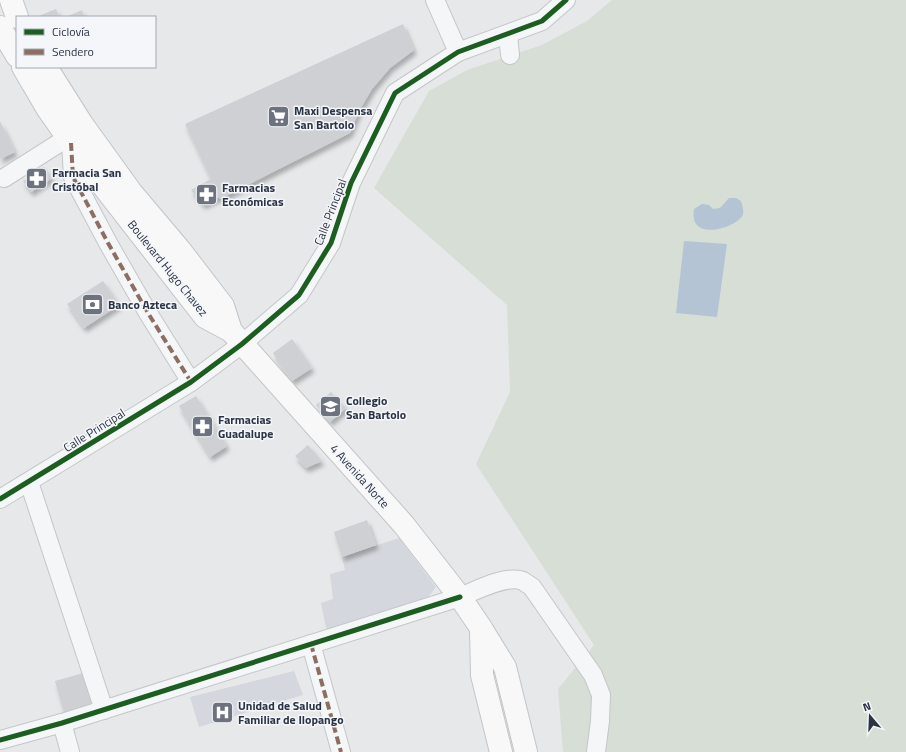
<svg xmlns="http://www.w3.org/2000/svg" width="906" height="752" viewBox="0 0 906 752" font-family="'Titillium Web',sans-serif">
	<defs>
		<filter id="shadow"><feDropShadow dx="2.5" dy="4.5" stdDeviation="2" flood-color="#0004"/></filter>
	</defs>
	<rect width="100%" height="100%" fill="#e6e8ea"/>
	<!-- built -->
	<g fill="#d4d7dd">
		<path d="M399 538 436 587 425 601 327 633 321 603 333 599 330 574 345 570 342 557Z"/>
		<path d="M294 671 303 695 199 727 190 697Z"/>
	</g>
	<!-- green -->
	<path fill="#d6ded6" d="M612 0H906V752H563L558 689 594 645 476 464 510 392 507 305 374 188 429 91 467 70 542 45 587 21Z"/>
	<!-- water -->
	<g fill="#b4c4d5">
		<path d="M729 198H736L741 201C742 205 744 210 743 214 741 226 688 245 694 209L702 204 709 205 713 209 720 208Z"/>
		<path d="M684 241 727 244 717 317 676 313Z"/>
	</g>
	<!-- building -->
	<g fill="#ced0d3" filter="url(#shadow)">
		<path d="M56 9 59 17H36Z"/>
		<path d="M82 10 84 17H66Z"/>
		<path d="M403 24 414 50 390 68 372 89 359 111 350 133 220 199 219 197 203 205 191 190 211 179 185 124Z"/>
		<path d="M0 121 15 152 0 159Z"/>
		<path d="M44 167 52 178 31 192 23 181Z"/>
		<path d="M103 281 119 305 84 328 67 304Z"/>
		<path d="M292 339 312 368 292 381 273 353Z"/>
		<path d="M331 392 346 408 330 422 316 405Z"/>
		<path d="M196 396 227 446 210 457 179 406Z"/>
		<path d="M308 445 322 461 306 468 295 456Z"/>
		<path d="M367 520 376 545 342 557 334 532Z"/>
		<path d="M87 672 95 704 64 713 55 681Z"/>
	</g>
	<g fill="none" stroke-linecap="round" stroke-linejoin="round">
		<defs>
			<g id="minor">
				<path d="M435 0 458 52"/>
				<path d="M508 34 510 55"/>
				<path d="M71 143 73 177 108 243 148 313 191 382"/>
				<path d="M4 178 67 138 77 129"/>
				<path d="M29 482 104 710"/>
				<path d="M0 499 191 382 242 344 299 295 331 243 351 183 395 93 458 52 542 21 566 0"/>
				<path d="M311 644 341 752"/>
				<path d="M62 723 70 752"/>
				<path d="M0 740 62 723 460 597C475 591 507 574 523 581 526 583 529 585 532 587L593 675 601 695 600 721 596 752"/>
			</g>
			<g id="major">
				<path d="M11 0 17 17"/>
				<path d="M0 27 17 56"/>
				<path d="M23 67 47 108 86 164 205 317 231 331"/>
				<path d="M46 67 82 124 131 192 180 250 223 306 231 331 404 525 460 597 481 628 505 667 526 752"/>
				<path d="M481 629 482 675 501 752"/>
			</g>
		</defs>
		<!-- minor casing -->
		<use href="#minor" stroke="#c4c6c8" stroke-width="20"/>
		<!-- major casing -->
		<use href="#major" stroke="#c2c5c8" stroke-width="24"/>
		<!-- minor -->
		<use href="#minor" stroke="#f5f6f7" stroke-width="18"/>
		<!-- major -->
		<use href="#major" stroke="#f8f8f8" stroke-width="22"/>
		<!-- quiet -->
		<g stroke="#8d6e63" stroke-width="4" stroke-dasharray="8 4" stroke-linecap="butt">
			<path d="M71 143 73 177 108 243 148 313 191 382"/>
			<path d="M311 644 341 752"/>
		</g>
		<defs>
			<g id="cycleway">
				<path d="M0 499 191 382 242 344 299 295 331 243 351 183 395 93 458 52 542 21 566 0"/>
				<path d="M0 740 62 723 460 597"/>
			</g>
		</defs>
		<!-- cycleway casing -->
		<use href="#cycleway" stroke="#f4f6f9" stroke-width="8"/>
		<!-- cycleway -->
		<use href="#cycleway" stroke="#1b5e20" stroke-width="5"/>
	</g>
	<!-- icons -->
	<defs>
		<symbol id="supermarket-square" viewBox="-11 -11 22 22"><rect x="-9" y="-9" width="18" height="18" rx="4" fill="#6c737f" stroke="#f4f6f9"/><path d="M-6-5.5h2.5l.6 2H6L4.5 2H-2.5L-4.4-4H-6ZM-1.5 3.2a1.3 1.3 0 1 0 .1 0ZM3 3.2a1.3 1.3 0 1 0 .1 0Z" fill="#fff"/></symbol>
		<symbol id="pharmacy-square" viewBox="-11 -11 22 22"><rect x="-9" y="-9" width="18" height="18" rx="4" fill="#6c737f" stroke="#f4f6f9"/><path d="M-2-6h4v4h4v4h-4v4h-4v-4h-4v-4h4Z" fill="#fff"/></symbol>
		<symbol id="bank-square" viewBox="-11 -11 22 22"><rect x="-9" y="-9" width="18" height="18" rx="4" fill="#6c737f" stroke="#f4f6f9"/><path d="M-6-4H6V4H-6ZM0-2.3a2.3 2.3 0 1 0 0 4.6a2.3 2.3 0 1 0 0-4.6Z" fill="#fff"/></symbol>
		<symbol id="school-square" viewBox="-11 -11 22 22"><rect x="-9" y="-9" width="18" height="18" rx="4" fill="#6c737f" stroke="#f4f6f9"/><path d="M0-5L7-2L0 1L-7-2ZM-4 1L0 2.5L4 1V4Q0 6-4 4Z" fill="#fff"/></symbol>
		<symbol id="hospital-square" viewBox="-11 -11 22 22"><rect x="-9" y="-9" width="18" height="18" rx="4" fill="#6c737f" stroke="#f4f6f9"/><path d="M-5-5h3v3.5h4V-5h3V5h-3V1.5h-4V5h-3Z" fill="#fff"/></symbol>
	</defs>
	<g fill-rule="evenodd">
		<use href="#supermarket-square" x="266" y="104" width="25" height="25"/>
		<use href="#pharmacy-square" x="24" y="166" width="25" height="25"/>
		<use href="#pharmacy-square" x="194" y="182" width="25" height="25"/>
		<use href="#bank-square" x="80" y="292" width="25" height="25"/>
		<use href="#school-square" x="318" y="394" width="25" height="25"/>
		<use href="#pharmacy-square" x="190" y="414" width="25" height="25"/>
		<use href="#hospital-square" x="210" y="700" width="25" height="25"/>
	</g>
	<g text-anchor="middle" dominant-baseline="central" stroke-width="3" stroke-linejoin="round" paint-order="stroke">
		<!-- poi labels -->
		<g font-size="12" font-weight="bold" fill="#2b3445" stroke="#f4f6f9" text-anchor="start">
			<text x="294" y="110">Maxi Despensa<tspan x="294" dy="14">San Bartolo</tspan></text>
			<text x="52" y="172">Farmacia San<tspan x="52" dy="14">Cristóbal</tspan></text>
			<text x="222" y="187">Farmacias<tspan x="222" dy="14">Económicas</tspan></text>
			<text x="108" y="304">Banco Azteca</text>
			<text x="346" y="400">Collegio<tspan x="346" dy="14">San Bartolo</tspan></text>
			<text x="218" y="419">Farmacias<tspan x="218" dy="14">Guadalupe</tspan></text>
			<text x="238" y="705">Unidad de Salud<tspan x="238" dy="14">Familiar de Ilopango</tspan></text>
		</g>
		<!-- street labels -->
		<g font-size="12" fill="#2b3445" stroke="#f4f6f9">
			<text transform="translate(330 212) rotate(-69)">Calle Principal</text>
			<text transform="translate(168 268) rotate(51)">Boulevard Hugo Chavez</text>
			<text transform="translate(94 430) rotate(-32)">Calle Principal</text>
			<text transform="translate(360 476) rotate(48)">4 Avenida Norte</text>
		</g>
	</g>
	<!-- legend -->
	<rect x="16" y="16" width="140" height="52" fill="#f4f6f9" stroke="#a4a8b1"/>
	<rect x="24" y="29" width="20" height="6" fill="#1b5e20" stroke="#a4a8b1"/>
	<text x="52" y="36" font-size="12" fill="#2b3445">Ciclovía</text>
	<rect x="24" y="49" width="20" height="6" fill="#8d6e63" stroke="#a4a8b1"/>
	<text x="52" y="56" font-size="12" fill="#2b3445">Sendero</text>
	<!-- north arrow -->
	<g transform="translate(870 716) rotate(341)" stroke="#f4f6f9" stroke-width="3" paint-order="stroke">
	<path d="M0-3L7 15L0 10L-7 15Z" fill="#2b3445"/>
	<text y="-6" font-size="11" font-weight="bold" text-anchor="middle" fill="#2b3445">N</text>
	</g>
</svg>
